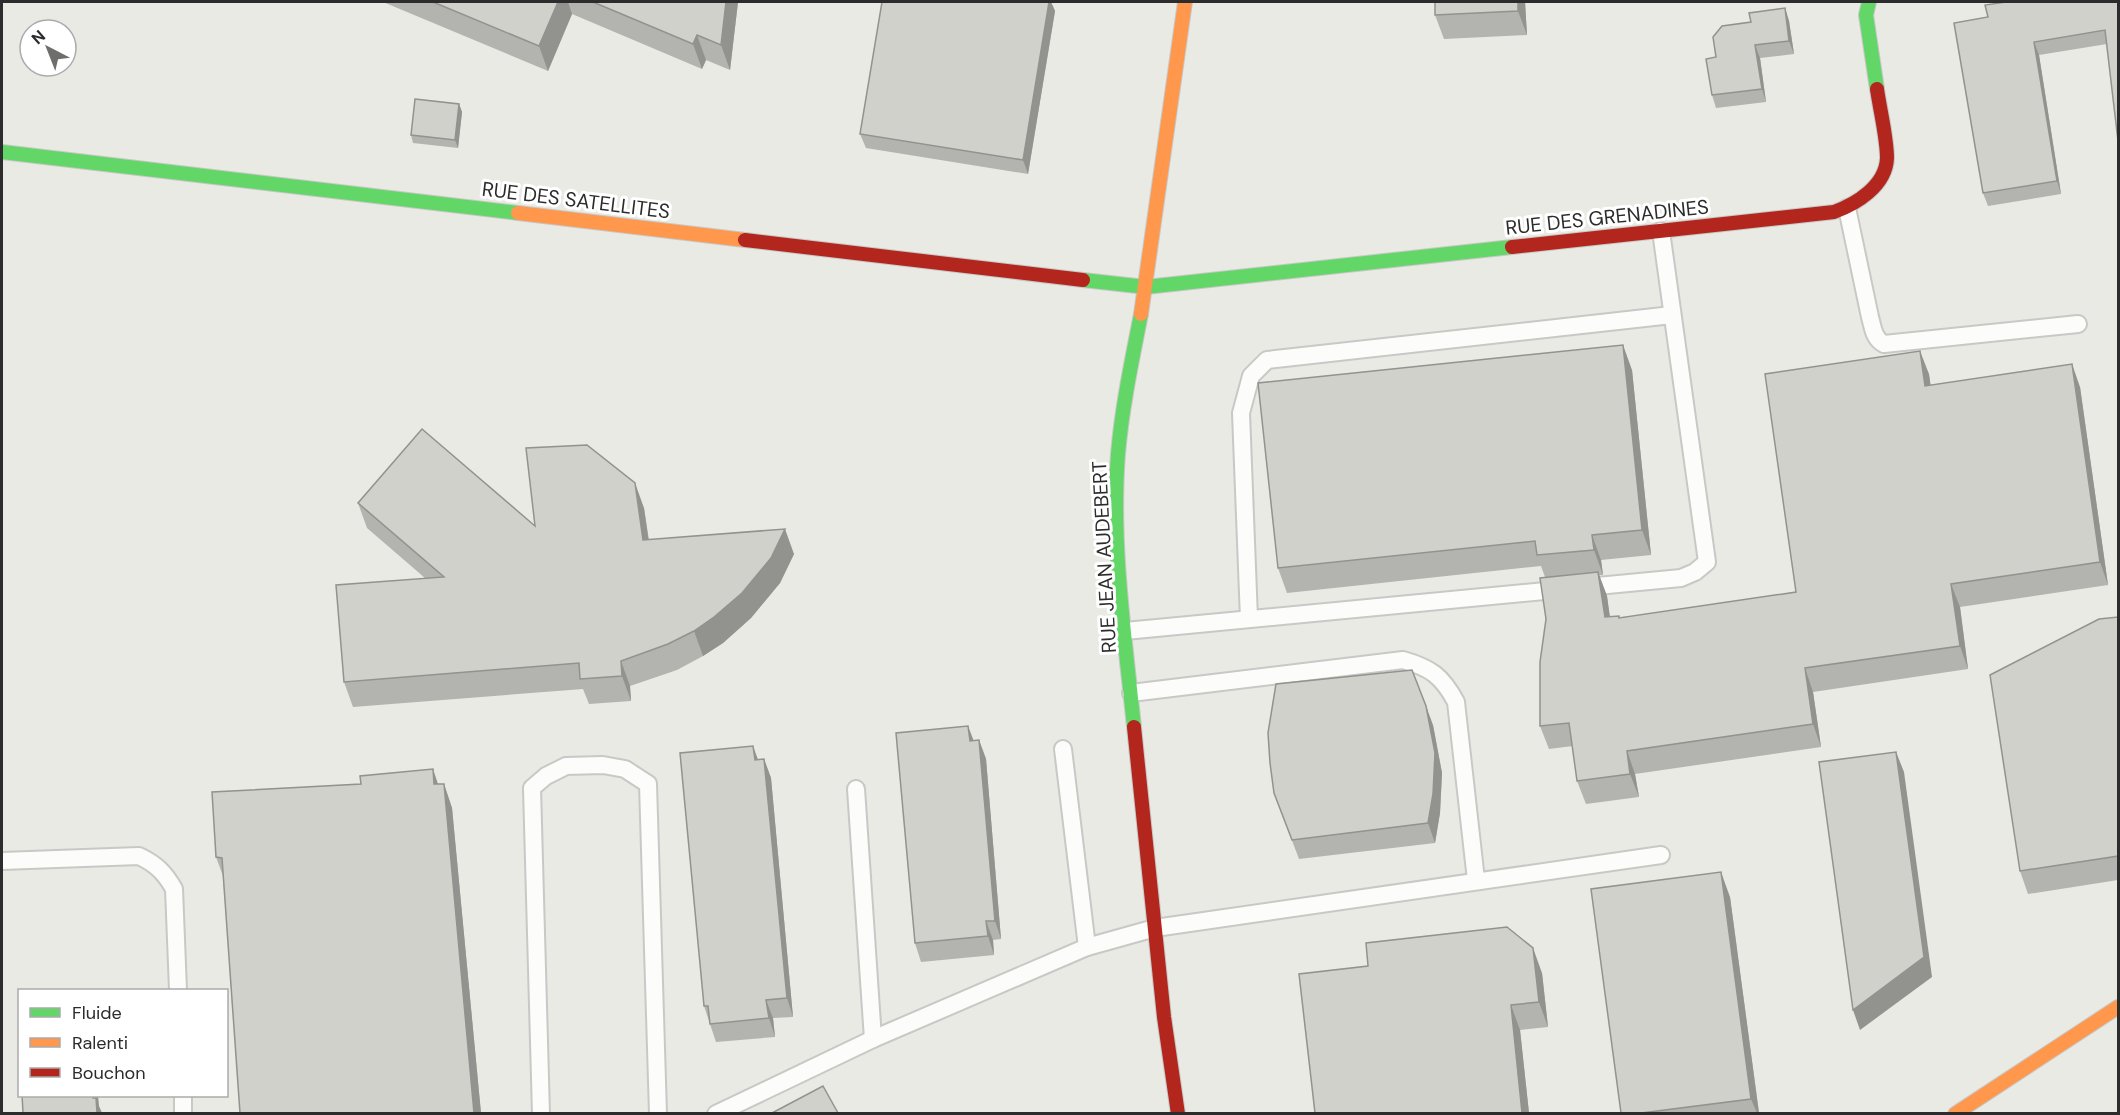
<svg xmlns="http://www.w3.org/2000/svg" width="2120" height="1115" viewBox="0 0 2120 1115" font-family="'DM Sans',sans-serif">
	<rect width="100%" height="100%" fill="#e9eae3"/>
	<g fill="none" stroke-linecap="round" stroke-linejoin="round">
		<defs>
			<g id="lane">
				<path d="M1847 208 1870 317C1873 328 1874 339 1884 344L2078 324"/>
				<path d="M1249 619 1241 413 1251 376 1267 360 1672 315"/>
				<path d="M1125 631 1681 578 1695 572 1707 562 1661 231"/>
				<path d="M1131 693 1403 660C1431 668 1442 676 1456 702L1476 880"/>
				<path d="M1063 749 1087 947"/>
				<path d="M856 789 873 1039"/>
				<path d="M2 861 139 856C156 864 165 873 174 889L178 990"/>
				<path d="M183 1096V1114"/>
				<path d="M541 1114 532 788 546 776 566 766 603 765 625 769 648 784 658 1114"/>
				<path d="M716 1114 873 1039 1087 947 1155 928 1661 855"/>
			</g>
			<g id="fast">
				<path d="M1869 2 1866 15 1877 89"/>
				<path d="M2 152 518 213"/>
				<path d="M1083 280 1146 287 1512 247"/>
				<path d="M1134 727C1125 637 1111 545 1118 454 1122 407 1132 360 1141 314"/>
			</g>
			<g id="slow">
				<path d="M518 213 745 240"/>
				<path d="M1141 314 1185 2"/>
				<path d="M1955 1114 2118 1007"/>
			</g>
			<g id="jam">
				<path d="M745 240 1083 280"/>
				<path d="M1512 247 1834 212C1856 204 1886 186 1887 158 1887 138 1880 110 1877 89"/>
				<path d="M1134 727 1164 1017 1178 1114"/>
			</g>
		</defs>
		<!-- lane casing -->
		<use href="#lane" stroke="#c8c8c7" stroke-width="20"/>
		<!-- fast casing -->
		<use href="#fast" stroke="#c8c8c7" stroke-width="16"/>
		<!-- slow casing -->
		<use href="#slow" stroke="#c8c8c7" stroke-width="16"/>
		<!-- jam casing -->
		<use href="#jam" stroke="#c8c8c7" stroke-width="16"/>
		<!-- lane -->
		<use href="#lane" stroke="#fcfcfb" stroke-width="16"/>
		<!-- fast -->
		<use href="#fast" stroke="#63d668" stroke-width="14"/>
		<!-- slow -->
		<use href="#slow" stroke="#ff974d" stroke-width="14"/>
		<!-- jam -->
		<use href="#jam" stroke="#b3261e" stroke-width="14"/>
	</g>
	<!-- wall -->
	<g fill="#b3b4af">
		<path d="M383 2H738L730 70 706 60 702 69 572 14 548 71Z"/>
		<path d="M882 2H1051L1055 11 1028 174 866 148 860 134Z"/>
		<path d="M1435 2H1525L1527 35 1444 39 1435 15Z"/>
		<path d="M2118 2 2107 44 2039 55 2061 194 1988 206 1983 193 1988 17Z"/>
		<path d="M1785 8 1789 21 1794 54 1760 58 1766 102 1716 108 1712 95 1716 57 1751 22Z"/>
		<path d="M459 104 462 112 458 148 413 143 411 135Z"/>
		<path d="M1632 370 1651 555 1601 560 1603 575H1599L1607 596 1610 617 1619 618 1796 592 1929 374 1930 385 2080 387 2108 585 1960 607 1968 669 1813 692 1821 747 1635 774 1639 797 1586 804 1577 781 1573 746 1549 749 1540 726 1546 619 1545 577 1541 566 1287 593 1278 568Z"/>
		<path d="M358 503 535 526 644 508 649 540 794 554 780 583 751 618 723 643 703 656 677 670 630 686 631 701 589 704 583 689 353 707 344 682 425 578 367 528Z"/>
		<path d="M2118 617V880L2028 894 2020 871Z"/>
		<path d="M1433 725 1442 773 1440 813 1435 843 1299 859 1274 793Z"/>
		<path d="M979 740 986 759 1001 939 993 940 994 955 921 962 915 943 974 741Z"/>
		<path d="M764 759 771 778 793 1017 773 1018 775 1037 716 1042 704 1006 758 760Z"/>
		<path d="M438 784H444L452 808 481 1113H240L223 876 216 857Z"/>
		<path d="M1730 897 1759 1113H1621Z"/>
		<path d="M1368 966 1542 973 1548 1027 1520 1030 1529 1113H1315Z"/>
	</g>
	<!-- shaded-wall -->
	<g fill="#92928e">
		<path d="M558 2H568L572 14 548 71 539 46Z"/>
		<path d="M726 2H738L730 70 721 45Z"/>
		<path d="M1049 2H1051L1055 11 1028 174 1023 160Z"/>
		<path d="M1518 2H1525L1527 35 1518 11Z"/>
		<path d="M1785 8 1789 21 1794 54 1789 41Z"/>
		<path d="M697 35 706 60 702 69 693 44Z"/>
		<path d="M2034 42 2039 55 2061 194 2057 181Z"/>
		<path d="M1755 45 1760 58 1766 102 1762 89Z"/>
		<path d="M459 104 462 112 458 148 455 140Z"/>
		<path d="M1623 345 1632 370 1651 555 1642 530Z"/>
		<path d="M1920 351 1929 374 1934 409 1925 386Z"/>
		<path d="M2072 364 2080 387 2108 585 2100 562Z"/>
		<path d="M635 483 644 508 652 565 643 540Z"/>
		<path d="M785 529 794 554 780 583 751 618 723 643 703 656 694 631Z"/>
		<path d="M1592 535 1601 560 1603 575 1594 550Z"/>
		<path d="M1598 572 1607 596 1613 641 1605 617Z"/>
		<path d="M1951 584 1960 607 1968 669 1960 646Z"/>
		<path d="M621 661 630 686 631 701 622 676Z"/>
		<path d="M1805 668 1813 692 1821 747 1813 724Z"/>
		<path d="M1426 706 1433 725 1442 773 1440 813 1435 843 1428 823Z"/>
		<path d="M968 726 975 744 970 741Z"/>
		<path d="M979 740 986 759 1001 939 995 921Z"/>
		<path d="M753 746 760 765 755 760Z"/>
		<path d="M1627 751 1635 774 1639 797 1630 774Z"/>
		<path d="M1896 752 1904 772 1932 977 1860 1030 1853 1010Z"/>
		<path d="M764 759 771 778 793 1017 787 998Z"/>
		<path d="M433 769 441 793 434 784Z"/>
		<path d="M444 784 452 808 481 1113H474Z"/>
		<path d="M1721 872 1730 897 1759 1113H1757L1751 1099Z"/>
		<path d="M986 921 993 940 994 955 988 936Z"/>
		<path d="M1533 948 1542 973 1548 1027 1539 1002Z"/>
		<path d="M766 1000 773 1018 775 1037 769 1018Z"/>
		<path d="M1511 1005 1520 1030 1529 1113H1522Z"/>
		<path d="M92 1095H98L99 1106 102 1113H97Z"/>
	</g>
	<!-- building -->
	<g fill="#d0d1cb" stroke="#92928e" stroke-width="1.5">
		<path d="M433 2H558L539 46Z"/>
		<path d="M593 2H726L721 45 697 35 693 44Z"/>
		<path d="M882 2H1049L1023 160 860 134Z"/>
		<path d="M1435 2H1518V11L1435 15Z"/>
		<path d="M2006 2H2118V141L2105 30 2034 42 2057 181 1983 193 1954 23 1988 17 1985 5Z"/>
		<path d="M1785 8 1789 41 1755 45 1762 89 1712 95 1706 59 1716 57 1713 37 1722 26 1751 22 1749 13Z"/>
		<path d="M415 99 459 104 455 140 411 135Z"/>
		<path d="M1623 345 1642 530 1592 535 1594 550 1537 555 1535 541 1278 568 1258 383Z"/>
		<path d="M1920 351 1925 386 2072 364 2100 562 1951 584 1960 646 1805 668 1813 724 1627 751 1630 774 1577 781 1569 723 1540 726V662L1546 619 1540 578 1598 572 1605 617 1619 616V618L1796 592 1765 374Z"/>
		<path d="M422 429 535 526 526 448 587 445 635 483 643 540 785 529 771 558 742 593 714 617 694 631 668 644 621 661 622 676 580 679 579 663 344 682 336 585 444 577 358 503Z"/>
		<path d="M2118 617V856L2020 871 1990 675 2099 619Z"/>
		<path d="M1412 670 1426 706 1435 753 1433 794 1428 823 1292 840 1274 793 1270 763 1268 733 1276 684Z"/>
		<path d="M968 726 970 741 979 740 995 921H986L988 936 915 943 896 733Z"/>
		<path d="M753 746 755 760 764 759 787 998 766 1000 769 1018 710 1024 708 1006H704L680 753Z"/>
		<path d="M1896 752 1924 957 1853 1010 1819 762Z"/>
		<path d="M433 769 434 784H444L474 1113H240L222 858 216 857 212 792 361 784 360 776Z"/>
		<path d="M1721 872 1751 1099 1641 1113H1621L1591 889Z"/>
		<path d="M1507 927 1533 948 1539 1002 1511 1005 1522 1113H1315L1299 974 1368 966 1366 943Z"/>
		<path d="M823 1086 838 1113H772Z"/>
		<path d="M22 1095H92L93 1098H96L97 1113H23Z"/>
	</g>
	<g text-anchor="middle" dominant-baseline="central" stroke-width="6" stroke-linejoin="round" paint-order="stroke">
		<!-- street labels -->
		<g font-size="20" fill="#2c2c2c" stroke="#fff">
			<text transform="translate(576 200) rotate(7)">RUE DES SATELLITES</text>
			<text transform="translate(1607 217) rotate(-6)">RUE DES GRENADINES</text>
			<text transform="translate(1104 557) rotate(-93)">RUE JEAN AUDEBERT</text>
		</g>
	</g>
	<!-- border -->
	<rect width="2120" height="1115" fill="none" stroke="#2c2c2c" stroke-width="6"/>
	<!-- legend -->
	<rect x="18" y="989" width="210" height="108" fill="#ffffff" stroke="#ababab" stroke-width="1.5"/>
	<rect x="30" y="1008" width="30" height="9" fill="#63d668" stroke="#ababab" stroke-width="1.5"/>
	<text x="72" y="1019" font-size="18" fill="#2c2c2c">Fluide</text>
	<rect x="30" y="1038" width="30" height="9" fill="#ff974d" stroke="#ababab" stroke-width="1.5"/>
	<text x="72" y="1049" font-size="18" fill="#2c2c2c">Ralenti</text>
	<rect x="30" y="1068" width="30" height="9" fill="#b3261e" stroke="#ababab" stroke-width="1.5"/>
	<text x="72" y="1079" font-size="18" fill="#2c2c2c">Bouchon</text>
	<!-- north arrow -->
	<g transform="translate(48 48) rotate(318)"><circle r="28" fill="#ffffff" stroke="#ababab" stroke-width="1.5"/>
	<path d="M0-4.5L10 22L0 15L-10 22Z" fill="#6e6e6c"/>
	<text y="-9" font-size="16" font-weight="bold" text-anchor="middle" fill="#2c2c2c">N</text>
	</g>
</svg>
